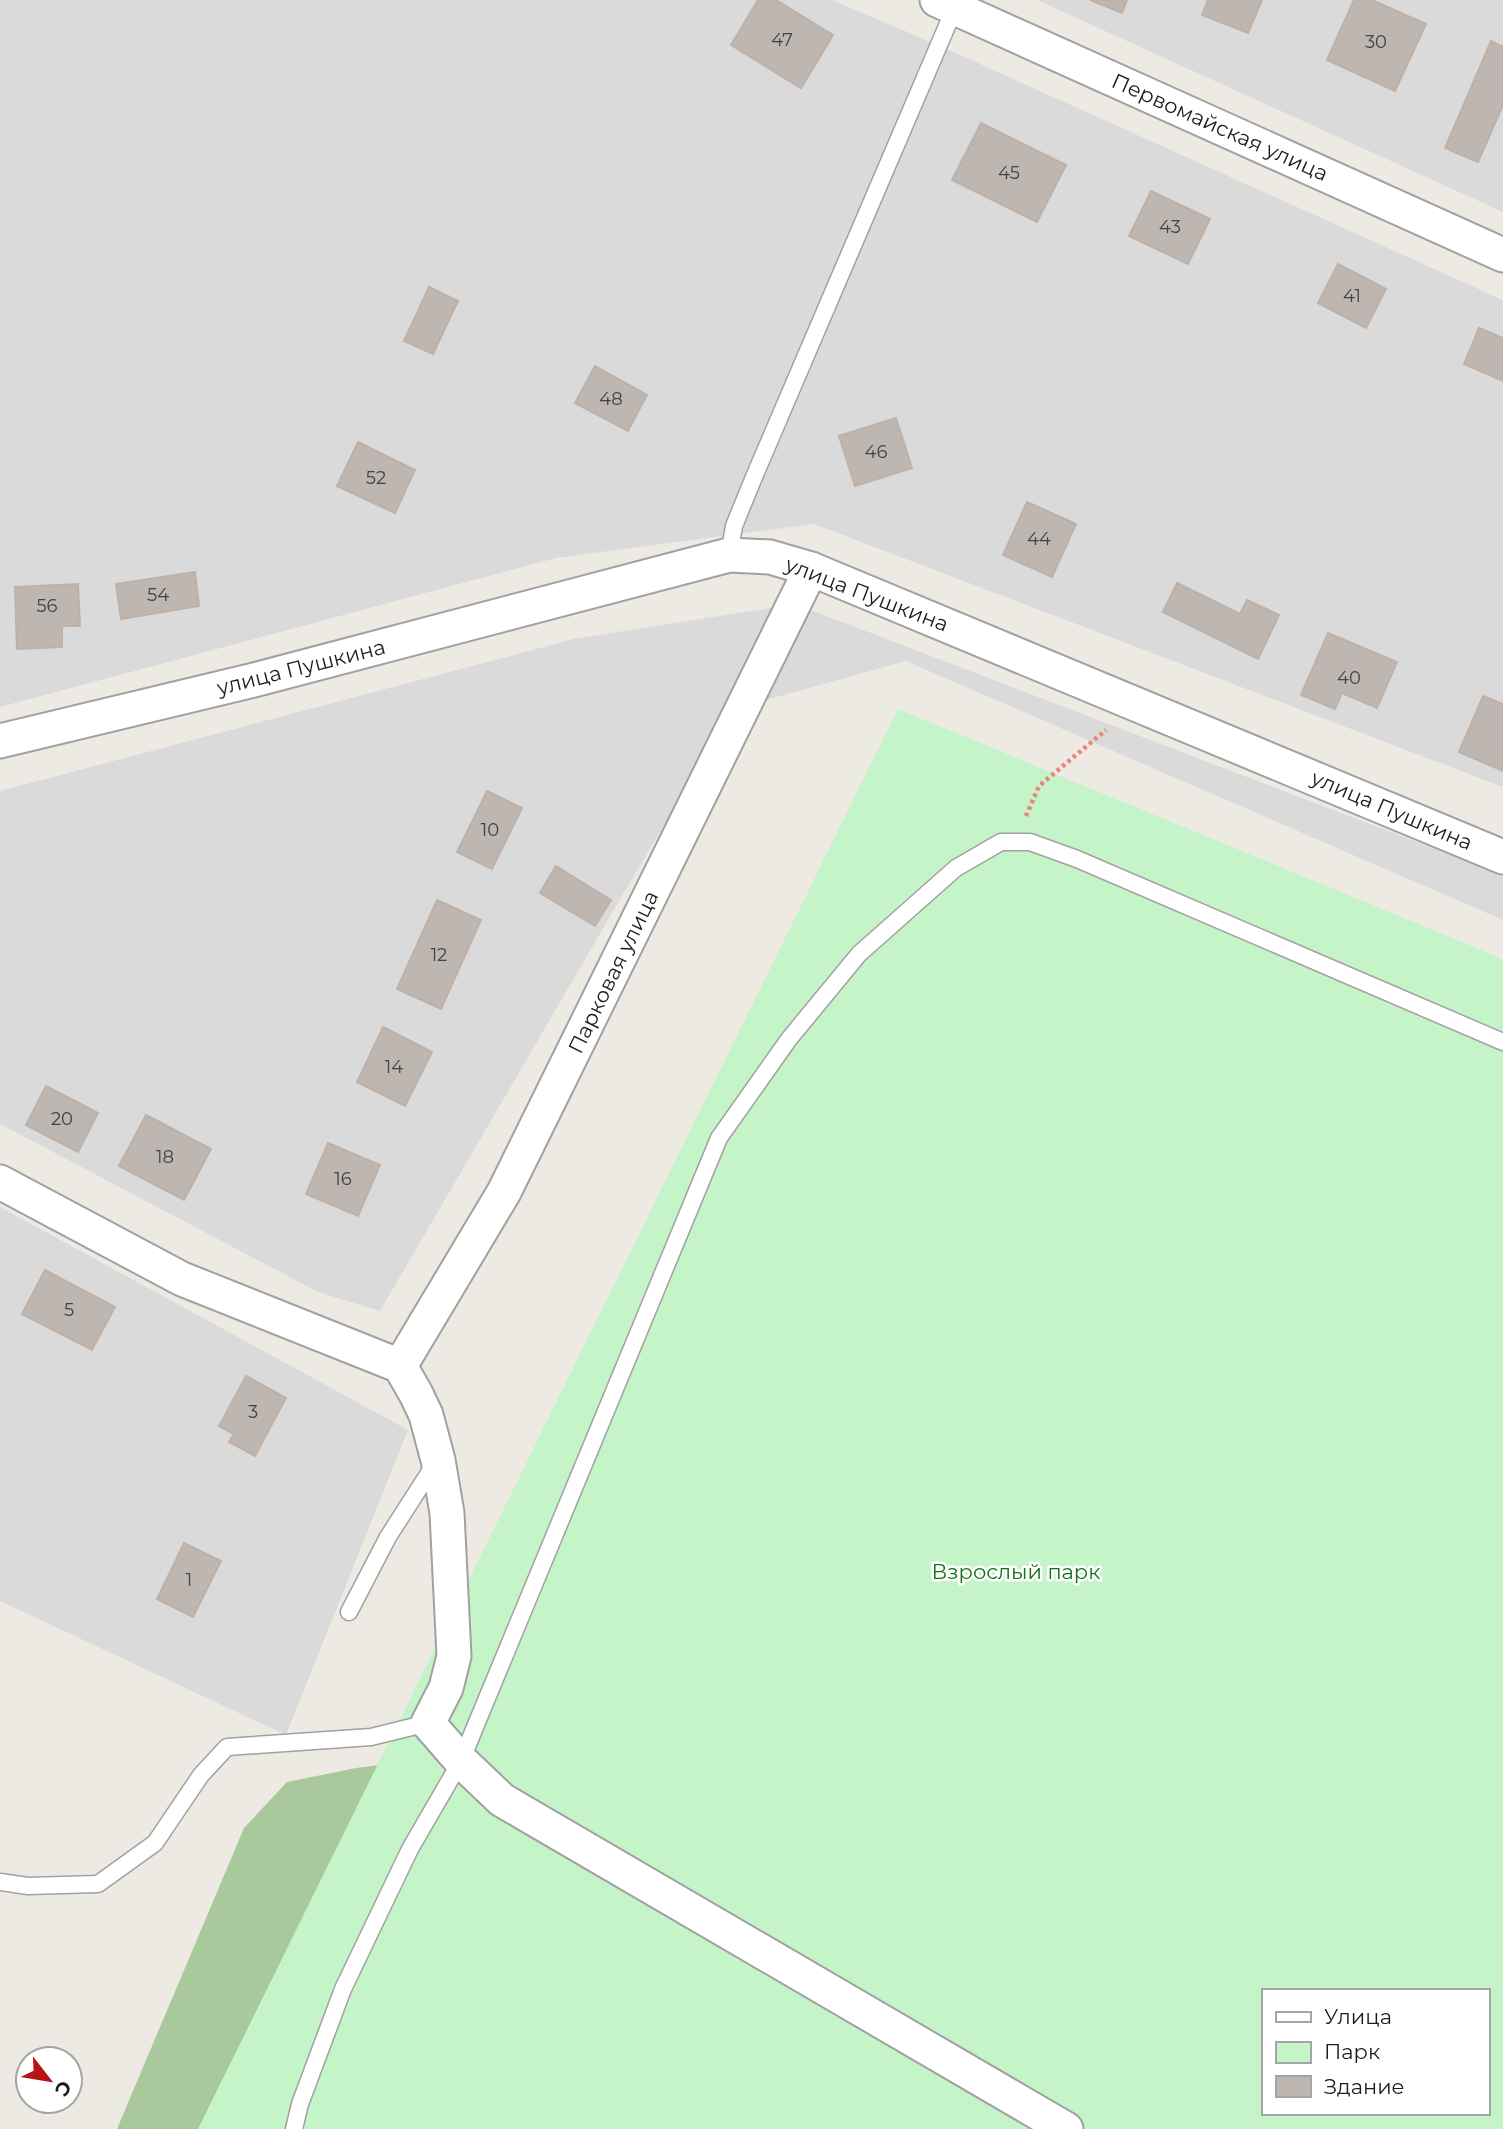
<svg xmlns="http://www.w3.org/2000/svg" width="1503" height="2129" viewBox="0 0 1503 2129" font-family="Montserrat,sans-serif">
	<rect width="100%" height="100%" fill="#edeae4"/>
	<!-- residential -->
	<g fill="#dbdada">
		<path d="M0 0H832L938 45 1503 300V787L814 524 556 558 0 707Z"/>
		<path d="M1037 0H1503V212Z"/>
		<path d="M795 604 1503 875V920L906 661 733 709 626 889 380 1311 318 1292 0 1124V791L574 639Z"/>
		<path d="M0 1207 408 1430 286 1735 0 1601Z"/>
	</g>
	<!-- forest -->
	<path fill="#a9c99c" d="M402 1762 1020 2129H117L244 1828 287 1782 356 1768Z"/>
	<!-- park -->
	<path fill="#c4f4c8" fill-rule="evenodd" d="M898 709 1503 959V2129H198ZM1263 1991H1487V2113H1263Z"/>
	<!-- building -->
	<g fill="#bdb6b1" stroke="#beb1a8" stroke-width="2">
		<path d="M758 0H776L833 35 801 88 731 45Z"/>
		<path d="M1090 0H1127L1122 13Z"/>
		<path d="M1208 0H1262L1248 33 1202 15Z"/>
		<path d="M1354 0H1372L1426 24 1395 91 1327 60Z"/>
		<path d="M1491 41 1503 47V105L1478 162 1445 148Z"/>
		<path d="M981 123 1066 165 1037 222 952 180Z"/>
		<path d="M1151 191 1210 219 1188 264 1129 236Z"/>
		<path d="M1338 264 1386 289 1366 328 1318 303Z"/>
		<path d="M429 287 458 301 433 354 404 341Z"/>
		<path d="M1479 328 1503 338V381L1464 364Z"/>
		<path d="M595 366 647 395 628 431 575 403Z"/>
		<path d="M896 418 912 468 855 486 839 436Z"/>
		<path d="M358 442 415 470 395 513 337 486Z"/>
		<path d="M1027 502 1076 524 1052 577 1003 555Z"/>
		<path d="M195 572 199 606 121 619 116 584Z"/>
		<path d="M1177 583 1240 614 1247 600 1279 615 1258 659 1163 612Z"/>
		<path d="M78 584 80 626H62V647L17 649 15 587Z"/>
		<path d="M1328 633 1397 662 1377 708 1342 693 1335 709 1301 695Z"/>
		<path d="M1483 696 1503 704V771L1459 752Z"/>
		<path d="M487 791 522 808 492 869 457 852Z"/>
		<path d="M556 866 611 900 595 926 540 893Z"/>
		<path d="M437 900 481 920 441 1009 397 989Z"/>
		<path d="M383 1027 432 1052 405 1106 357 1082Z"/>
		<path d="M46 1086 98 1113 78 1152 26 1125Z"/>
		<path d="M146 1115 211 1149 184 1200 119 1166Z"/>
		<path d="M328 1143 380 1165 358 1216 306 1194Z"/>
		<path d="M45 1270 115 1307 92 1350 22 1314Z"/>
		<path d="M246 1376 286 1398 255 1456 229 1442 234 1434 219 1426Z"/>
		<path d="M184 1543 221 1561 193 1617 157 1599Z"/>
	</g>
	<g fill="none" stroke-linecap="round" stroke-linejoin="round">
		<defs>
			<g id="lane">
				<path d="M729 555 734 526 754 477 956 5"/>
				<path d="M349 1612 388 1537 436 1462"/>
				<path d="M0 1882 28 1886 98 1884 155 1843 201 1775 227 1747 371 1737 428 1723"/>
				<path d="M294 2129 300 2104 343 1989 410 1849 461 1761 719 1138 789 1039 859 954 956 868 1001 842H1030L1077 859 1503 1042"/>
			</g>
			<g id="street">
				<path d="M937 0 1503 255"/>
				<path d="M0 741 254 680 729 555 770 557 811 569 1503 857"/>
				<path d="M0 1182 182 1279 400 1366 416 1394 426 1415 438 1460 447 1513 454 1656 446 1688 428 1723 461 1761 502 1800 1066 2129"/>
				<path d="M400 1366 504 1192 811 569"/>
			</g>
		</defs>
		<!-- lane casing -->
		<use href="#lane" stroke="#a1a1a1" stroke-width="19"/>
		<!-- street casing -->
		<use href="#street" stroke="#a1a1a1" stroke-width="37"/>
		<!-- path -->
		<path stroke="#ec8376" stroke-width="4.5" stroke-dasharray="3.5 3.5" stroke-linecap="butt" d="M1026 816 1039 786 1106 730"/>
		<!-- lane -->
		<use href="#lane" stroke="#fff" stroke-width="16"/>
		<!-- street -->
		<use href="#street" stroke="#fff" stroke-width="33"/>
	</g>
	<g text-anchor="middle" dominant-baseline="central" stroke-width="5" stroke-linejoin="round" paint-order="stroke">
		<!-- number labels -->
		<g font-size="18" fill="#454342">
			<text x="782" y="40">47</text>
			<text x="1376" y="42">30</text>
			<text x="1009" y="173">45</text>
			<text x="1170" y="227">43</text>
			<text x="1352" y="296">41</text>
			<text x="611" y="399">48</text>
			<text x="876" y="452">46</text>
			<text x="376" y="478">52</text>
			<text x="1039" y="539">44</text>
			<text x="158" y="595">54</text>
			<text x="47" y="606">56</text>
			<text x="1349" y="678">40</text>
			<text x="490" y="830">10</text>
			<text x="439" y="955">12</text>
			<text x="394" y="1067">14</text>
			<text x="62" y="1119">20</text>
			<text x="165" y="1157">18</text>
			<text x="343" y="1179">16</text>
			<text x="69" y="1310">5</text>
			<text x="253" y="1412">3</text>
			<text x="189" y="1580">1</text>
		</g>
		<!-- street labels -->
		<g font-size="21" fill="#1d1d1d" stroke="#fff">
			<text transform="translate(1220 127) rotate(24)">Первомайская улица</text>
			<text transform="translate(867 594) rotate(21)">улица Пушкина</text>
			<text transform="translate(301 667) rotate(-14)">улица Пушкина</text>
			<text transform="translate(1392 810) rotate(23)">улица Пушкина</text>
			<text transform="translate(613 972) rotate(-64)">Парковая улица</text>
		</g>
		<!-- park labels -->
		<g font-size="21" fill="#15711d" stroke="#fff">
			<text x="1016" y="1571">Взрослый парк</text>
		</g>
	</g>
	<!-- legend -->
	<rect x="1262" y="1989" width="228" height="126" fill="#ffffff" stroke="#a5a5a5" stroke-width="2"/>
	<rect x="1276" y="2012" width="35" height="10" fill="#ffffff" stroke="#a5a5a5" stroke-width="2"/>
	<text x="1324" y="2024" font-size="21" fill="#1d1d1d">Улица</text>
	<rect x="1276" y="2042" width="35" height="21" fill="#c4f4c8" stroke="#a5a5a5" stroke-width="2"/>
	<text x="1324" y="2059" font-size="21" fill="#1d1d1d">Парк</text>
	<rect x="1276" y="2076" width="35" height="21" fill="#bdb6b1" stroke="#a5a5a5" stroke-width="2"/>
	<text x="1324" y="2094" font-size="21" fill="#1d1d1d">Здание</text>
	<!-- north arrow -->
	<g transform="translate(49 2080) rotate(121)"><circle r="33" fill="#ffffff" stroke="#a5a5a5" stroke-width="2"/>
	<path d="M0-5L12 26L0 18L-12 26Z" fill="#b81312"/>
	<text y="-10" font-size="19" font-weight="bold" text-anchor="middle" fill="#1d1d1d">С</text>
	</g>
</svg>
